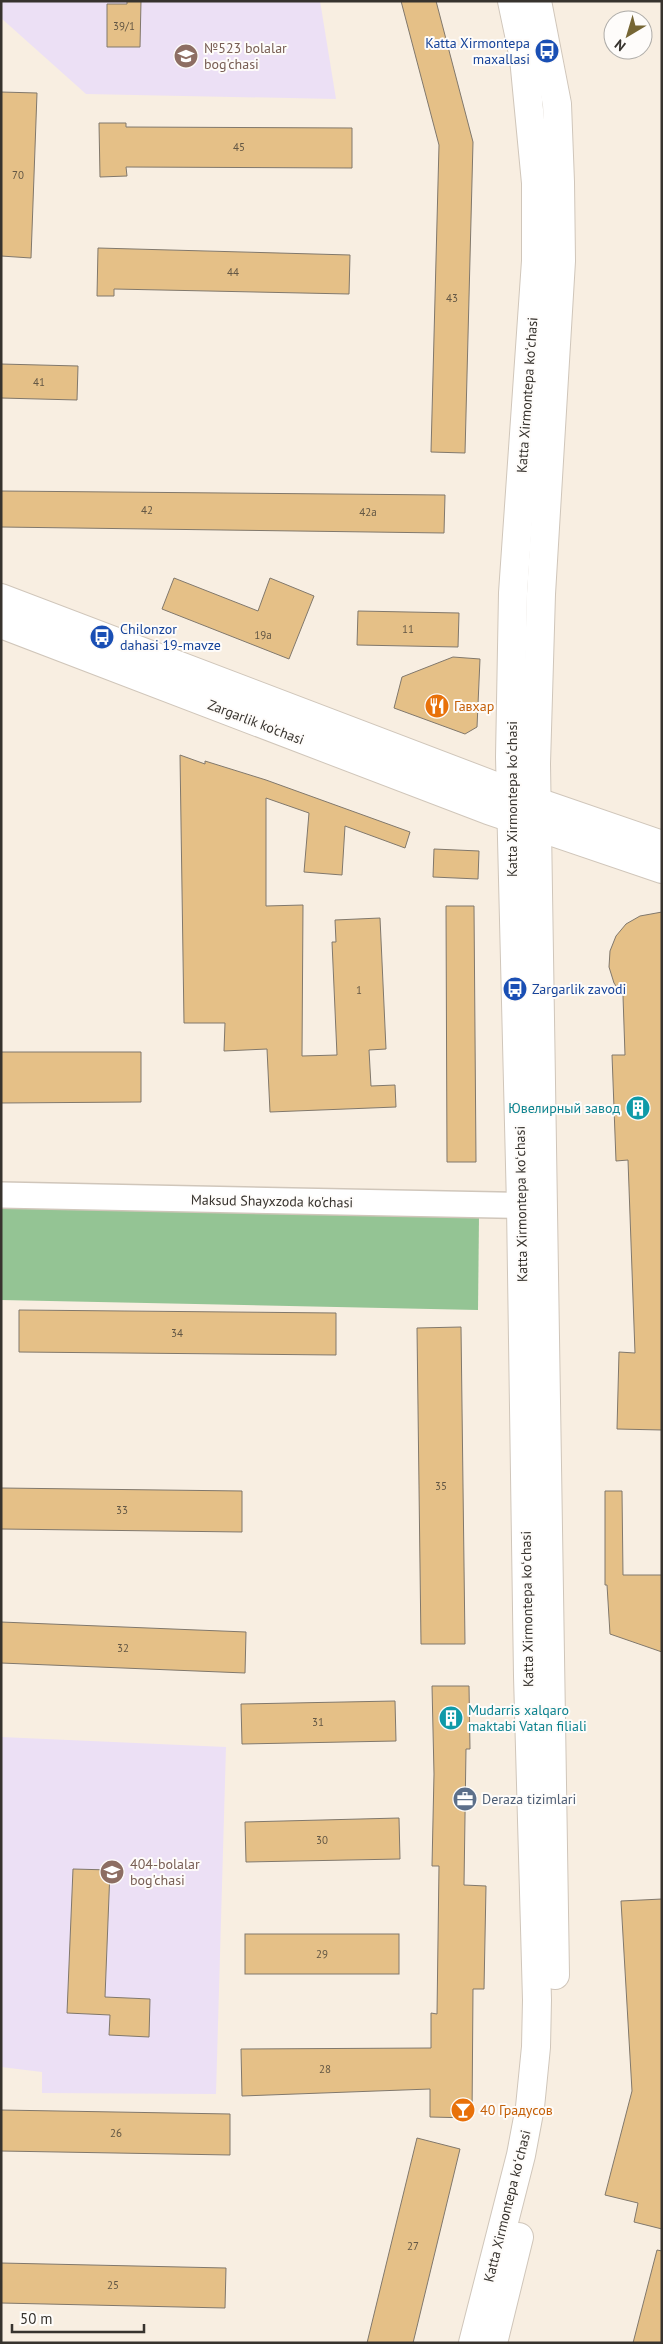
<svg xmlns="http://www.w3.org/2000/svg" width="663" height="2344" viewBox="0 0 663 2344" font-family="'PT Sans',sans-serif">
	<rect width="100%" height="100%" fill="#f8eee1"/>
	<!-- education -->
	<g fill="#ece0f5">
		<path d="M1 1H320L336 99 86 94 1 18Z"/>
		<path d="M1 1737 226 1747 216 2094 42 2093V2072L1 2067Z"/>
	</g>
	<!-- forest -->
	<path fill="#94c494" d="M1 1207 479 1217 478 1310 1 1300Z"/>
	<!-- building -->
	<g fill="#e5c087" stroke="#81786c">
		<path d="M127 1H141L140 47H107V4H127Z"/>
		<path d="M401 1H436L473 142 465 453 431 452 439 145Z"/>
		<path d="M1 92 37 93 31 258 1 256Z"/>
		<path d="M99 123H126V127L352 128V168L126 167 127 176 100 177Z"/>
		<path d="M98 248 350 255 349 294 114 289V296H97Z"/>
		<path d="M1 364 78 366 77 400 1 398Z"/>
		<path d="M1 491 445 495 444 533 1 527Z"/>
		<path d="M174 578 258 611 270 578 314 596 289 659 162 609Z"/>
		<path d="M358 611 459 613 458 647 357 645Z"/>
		<path d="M453 657 480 659 477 727 465 734 394 708 402 677Z"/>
		<path d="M180 755 205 764V761L266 780 410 832 405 848 345 826 342 875 304 872 309 813 266 798V906L303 905 302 1056 337 1055 332 942H336L335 920 380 918 386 1049 369 1050 371 1086 395 1085 396 1107 270 1112 267 1049 224 1051 225 1023H184Z"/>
		<path d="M434 849 479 851 478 879 433 877Z"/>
		<path d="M446 906H474L476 1162H447Z"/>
		<path d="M662 912V1430L617 1429 619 1352 635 1353 628 1160 616 1161 612 1055H625L623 996 614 983 609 967 610 951 616 936 626 924 640 916Z"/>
		<path d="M1 1052H141V1102L1 1103Z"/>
		<path d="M19 1310 336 1313V1355L19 1352Z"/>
		<path d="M461 1327 465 1644H421L417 1328Z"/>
		<path d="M1 1488 242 1491V1532L1 1529Z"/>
		<path d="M605 1491H622L623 1575H662V1652L610 1634 607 1585H605Z"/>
		<path d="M1 1622 246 1632 245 1673 1 1663Z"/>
		<path d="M432 1686H469L470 1749H466L464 1885 486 1886 484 1989H473L472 2118 430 2117V2089L242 2096 241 2049 431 2048V2013L437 2014 439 1866H432L434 1774Z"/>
		<path d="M395 1701 396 1741 242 1744 241 1704Z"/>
		<path d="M399 1818 400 1859 246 1862 245 1822Z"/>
		<path d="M73 1869 110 1870 105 1997 150 1999 149 2037 109 2035 110 2015 67 2013Z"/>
		<path d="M662 1899V2229L634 2222 638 2203 605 2195 632 2091 621 1901Z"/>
		<rect x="245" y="1934" width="154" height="40"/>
		<path d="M1 2110 230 2114V2155L1 2151Z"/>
		<path d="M417 2138 460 2149 413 2343H367Z"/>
		<path d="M657 2250 662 2251V2343H633Z"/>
		<path d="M1 2263 226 2268 225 2308 1 2303Z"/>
	</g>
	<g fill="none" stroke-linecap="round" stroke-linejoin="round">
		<defs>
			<path id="minor" d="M1 1195 541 1206"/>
			<g id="major">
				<path d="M537 1 557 104 560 182 561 261 541 594 536 764 555 1975"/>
				<path d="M1 598 537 802 662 845"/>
				<path d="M1 624 488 810 662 869"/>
				<path d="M473 2343 521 2155 530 2107 536 2047 537 2000 528 1676 521 1206 510 757 513 593 536 261V183L524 58 512 1"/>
				<path d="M493 2343 519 2237"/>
			</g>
		</defs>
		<!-- minor casing -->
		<use href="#minor" stroke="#d0c6ba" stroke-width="28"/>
		<!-- major casing -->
		<use href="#major" stroke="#d0c6ba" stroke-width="30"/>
		<!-- minor -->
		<use href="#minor" stroke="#fff" stroke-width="25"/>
		<!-- major -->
		<use href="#major" stroke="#fff" stroke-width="28"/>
	</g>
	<!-- icons -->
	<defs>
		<symbol id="bus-disc" viewBox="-11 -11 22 22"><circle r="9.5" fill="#1a4fb4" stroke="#fefcfa"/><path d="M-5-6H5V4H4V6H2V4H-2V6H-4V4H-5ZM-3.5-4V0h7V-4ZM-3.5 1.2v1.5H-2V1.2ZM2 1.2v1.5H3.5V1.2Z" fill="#fff"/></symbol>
		<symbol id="school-disc" viewBox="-11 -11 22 22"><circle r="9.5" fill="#8d6e63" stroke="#fefcfa"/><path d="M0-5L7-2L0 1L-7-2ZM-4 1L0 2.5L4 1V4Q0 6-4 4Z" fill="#fff"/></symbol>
		<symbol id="restaurant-disc" viewBox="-11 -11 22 22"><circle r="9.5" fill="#e8710a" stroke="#fefcfa"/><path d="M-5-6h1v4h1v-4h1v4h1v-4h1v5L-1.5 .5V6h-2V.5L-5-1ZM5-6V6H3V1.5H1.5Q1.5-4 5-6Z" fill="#fff"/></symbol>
		<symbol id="building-disc" viewBox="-11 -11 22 22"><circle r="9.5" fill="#0f9aa8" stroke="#fefcfa"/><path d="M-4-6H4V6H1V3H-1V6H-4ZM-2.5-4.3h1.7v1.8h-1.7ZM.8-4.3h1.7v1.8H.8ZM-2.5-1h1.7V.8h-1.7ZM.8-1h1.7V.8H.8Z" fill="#fff"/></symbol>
		<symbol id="office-disc" viewBox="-11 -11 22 22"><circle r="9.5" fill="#5c6f8a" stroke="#fefcfa"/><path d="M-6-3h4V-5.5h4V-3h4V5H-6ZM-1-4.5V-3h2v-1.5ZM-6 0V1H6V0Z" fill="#fff"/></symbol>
		<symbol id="bar-disc" viewBox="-11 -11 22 22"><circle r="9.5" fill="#e8710a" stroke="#fefcfa"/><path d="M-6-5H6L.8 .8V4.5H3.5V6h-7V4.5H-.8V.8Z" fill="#fff"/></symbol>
	</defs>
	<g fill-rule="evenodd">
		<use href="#bus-disc" x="533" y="37" width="28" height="28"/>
		<use href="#school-disc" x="172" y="42" width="28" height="28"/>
		<use href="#bus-disc" x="88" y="623" width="28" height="28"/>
		<use href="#restaurant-disc" x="423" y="692" width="28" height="28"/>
		<use href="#bus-disc" x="501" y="975" width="28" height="28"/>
		<use href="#building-disc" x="624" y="1094" width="28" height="28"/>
		<use href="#building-disc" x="437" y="1704" width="28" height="28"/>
		<use href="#office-disc" x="451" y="1785" width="28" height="28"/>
		<use href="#school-disc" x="98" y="1858" width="28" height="28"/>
		<use href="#bar-disc" x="449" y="2096" width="28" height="28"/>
	</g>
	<g text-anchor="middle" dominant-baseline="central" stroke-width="4" stroke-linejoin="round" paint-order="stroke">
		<!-- number labels -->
		<g font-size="11" fill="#625644">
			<text x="124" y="26">39/1</text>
			<text x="239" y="147">45</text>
			<text x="18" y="175">70</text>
			<text x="233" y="272">44</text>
			<text x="452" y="298">43</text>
			<text x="39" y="382">41</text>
			<text x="147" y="510">42</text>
			<text x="368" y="512">42a</text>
			<text x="408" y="629">11</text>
			<text x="263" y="635">19a</text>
			<text x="359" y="990">1</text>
			<text x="177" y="1333">34</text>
			<text x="441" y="1486">35</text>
			<text x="122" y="1510">33</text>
			<text x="123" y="1648">32</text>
			<text x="318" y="1722">31</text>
			<text x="322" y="1840">30</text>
			<text x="322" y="1954">29</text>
			<text x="325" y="2069">28</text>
			<text x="116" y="2133">26</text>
			<text x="413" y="2246">27</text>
			<text x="113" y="2285">25</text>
		</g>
		<!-- transit labels -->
		<g font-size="14" fill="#164399" stroke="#fefcfa" text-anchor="start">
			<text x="530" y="43" text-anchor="end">Katta Xirmontepa<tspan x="530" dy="16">maxallasi</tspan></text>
			<text x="120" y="629">Chilonzor<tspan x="120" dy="16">dahasi 19-mavze</tspan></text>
			<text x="532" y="989">Zargarlik zavodi</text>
		</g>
		<!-- education labels -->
		<g font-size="14" fill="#785e54" stroke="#fefcfa" text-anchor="start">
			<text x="204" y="48">№523 bolalar<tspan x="204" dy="16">bog'chasi</tspan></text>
			<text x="130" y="1864">404-bolalar<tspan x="130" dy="16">bog'chasi</tspan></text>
		</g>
		<!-- street labels -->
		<g font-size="14" fill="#37332e" stroke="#fefcfa">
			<text transform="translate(527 395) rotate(-86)">Katta Xirmontepa koʻchasi</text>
			<text transform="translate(256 722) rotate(21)">Zargarlik ko'chasi</text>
			<text transform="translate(512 799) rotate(-90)">Katta Xirmontepa koʻchasi</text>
			<text transform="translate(272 1201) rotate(1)">Maksud Shayxzoda ko'chasi</text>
			<text transform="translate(521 1204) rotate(-91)">Katta Xirmontepa koʻchasi</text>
			<text transform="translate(527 1609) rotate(-91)">Katta Xirmontepa koʻchasi</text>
			<text transform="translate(507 2206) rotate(-76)">Katta Xirmontepa koʻchasi</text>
		</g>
		<!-- food labels -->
		<g font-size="14" fill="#c56008" stroke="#fefcfa" text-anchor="start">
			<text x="454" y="706">Гавхар</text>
			<text x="480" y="2110">40 Градусов</text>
		</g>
		<!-- culture labels -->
		<g font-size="14" fill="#0d838f" stroke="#fefcfa" text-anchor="end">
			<text x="620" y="1108">Ювелирный завод</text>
			<text x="468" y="1710" text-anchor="start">Mudarris xalqaro<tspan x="468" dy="16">maktabi Vatan filiali</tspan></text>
		</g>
		<!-- service labels -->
		<g font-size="14" fill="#4e5e75" stroke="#fefcfa" text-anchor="start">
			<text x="482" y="1799">Deraza tizimlari</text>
		</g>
	</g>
	<!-- border -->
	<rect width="663" height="2344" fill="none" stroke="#37332e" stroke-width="5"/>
	<!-- north arrow -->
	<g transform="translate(628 35) rotate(218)"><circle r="24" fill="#fefcfa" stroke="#aeaca8"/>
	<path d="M0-4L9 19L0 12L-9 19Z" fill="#766634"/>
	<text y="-8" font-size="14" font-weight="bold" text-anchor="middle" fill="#37332e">N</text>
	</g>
	<!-- scale -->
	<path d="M12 2324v8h132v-8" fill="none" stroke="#37332e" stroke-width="2.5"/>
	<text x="20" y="2324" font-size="15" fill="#37332e" stroke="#fefcfa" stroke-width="4" paint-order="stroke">50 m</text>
</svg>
